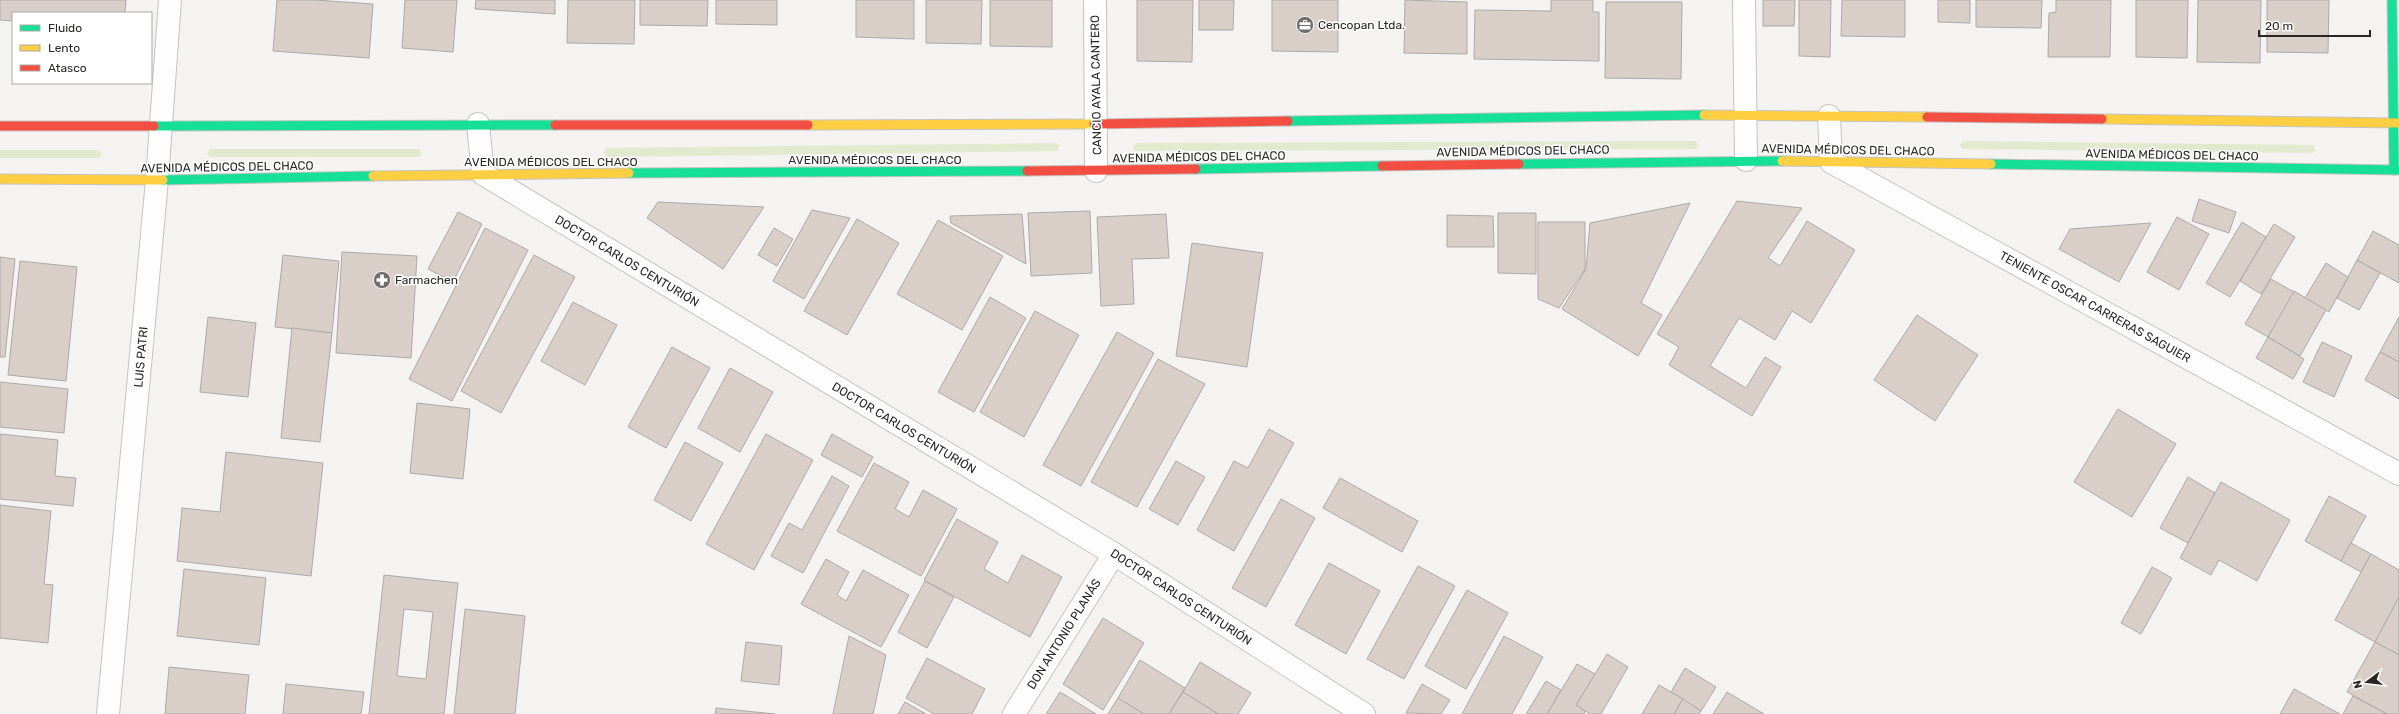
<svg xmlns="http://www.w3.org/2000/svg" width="2399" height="714" viewBox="0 0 2399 714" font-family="Rubik,sans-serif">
	<rect width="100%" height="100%" fill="#f5f3f1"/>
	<!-- green -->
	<g fill="#e1eace">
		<path d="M1696 141 1699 147 1696 149 1135 151 1133 147 1136 143Z"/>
		<path d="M1963 141 2313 145 2316 150 2313 153 1963 149 1960 146Z"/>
		<path d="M1057 143 1060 146 1057 151 607 157 604 153 606 148Z"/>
		<path d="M210 149H420L422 155 419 157H210L207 154Z"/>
		<path d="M0 150H99L102 155 99 158H0Z"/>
	</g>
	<!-- building -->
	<g fill="#dacfc8" stroke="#aba9a8" fill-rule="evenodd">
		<path d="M0 0H126L125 13H13V21L0 20Z"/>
		<path d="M277 0H315L373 4 369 58 273 51Z"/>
		<path d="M405 0H457L453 52 402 48Z"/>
		<path d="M476 0H555V14L475 9Z"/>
		<path d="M568 0H635L634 44 567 43Z"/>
		<path d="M640 0H708L707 26 640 25Z"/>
		<path d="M716 0H777V25L716 24Z"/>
		<path d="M856 0H914V39L856 37Z"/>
		<path d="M926 0H982L981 44 926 43Z"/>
		<path d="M990 0H1052V47L990 46Z"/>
		<path d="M1137 0H1193L1192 62 1137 61Z"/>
		<path d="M1199 0H1234L1233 30H1199Z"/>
		<path d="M1272 0H1338V52L1272 51Z"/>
		<path d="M1405 0 1467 2V54L1404 53Z"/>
		<path d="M1551 0H1593V12H1599V61L1474 59 1475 10 1551 11Z"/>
		<path d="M1763 0H1795L1794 26H1763Z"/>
		<path d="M1799 0H1831L1830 57 1799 56Z"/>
		<path d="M1842 0H1905V37L1841 36Z"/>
		<path d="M1938 0H1970V23L1938 22Z"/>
		<path d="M1976 0H2042L2041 28 1976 27Z"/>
		<path d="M2056 0H2111L2110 57H2048L2049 13 2056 12Z"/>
		<path d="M2136 0H2188L2187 58 2136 57Z"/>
		<path d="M2198 0H2261L2260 63 2197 62Z"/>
		<path d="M2267 0H2329L2328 53 2267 52Z"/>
		<path d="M1606 2H1682L1681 79 1605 78Z"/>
		<path d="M2199 199 2236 212 2229 233 2192 221Z"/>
		<path d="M1737 201 1802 208 1768 258 1780 266 1807 221 1855 250 1811 323 1792 311 1775 340 1739 318 1710 366 1746 388 1765 357 1781 367 1752 416 1669 365 1679 347 1657 334Z"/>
		<path d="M658 202 764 207 723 269 647 218Z"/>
		<path d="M1690 203 1641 303 1662 315 1638 356 1562 309 1586 269 1590 223Z"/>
		<path d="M812 210 850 218 804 299 773 281Z"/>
		<path d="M1090 211 1092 273 1031 276 1028 213Z"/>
		<path d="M458 212 482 224 453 282 428 269Z"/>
		<path d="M1498 213H1536V274L1498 273Z"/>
		<path d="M1022 214 1026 264 951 223 950 216Z"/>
		<path d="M1166 214 1169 258 1132 259 1134 304 1101 306 1097 217Z"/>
		<path d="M1447 215 1493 216 1494 247H1447Z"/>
		<path d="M2177 217 2209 234 2179 290 2147 272Z"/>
		<path d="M857 219 899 243 847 335 804 311Z"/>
		<path d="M938 220 1003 256 962 330 897 294Z"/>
		<path d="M1538 222H1585V269L1559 308 1538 299Z"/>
		<path d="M2242 222 2266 237 2230 297 2206 283Z"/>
		<path d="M2151 223 2119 282 2059 249 2070 229Z"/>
		<path d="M2274 224 2295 237 2261 294 2240 281Z"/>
		<path d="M485 228 528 250 452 401 409 379Z"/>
		<path d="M774 228 793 239 777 266 758 255Z"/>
		<path d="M2373 231 2399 245V283L2357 260Z"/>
		<path d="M1192 243 1263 253 1247 367 1176 356Z"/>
		<path d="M342 252 417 256 411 358 336 353Z"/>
		<path d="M283 255 339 261 332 333 275 327Z"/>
		<path d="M534 255 575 277 501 413 461 391Z"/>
		<path d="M0 257 15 259 5 357H0Z"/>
		<path d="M2357 260 2380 273 2359 310 2337 298Z"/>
		<path d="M20 261 77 267 66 381 8 375Z"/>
		<path d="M2326 263 2348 277 2329 312 2305 298Z"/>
		<path d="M2271 279 2294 292 2268 337 2245 324Z"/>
		<path d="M2294 291 2326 310 2300 356 2268 337Z"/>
		<path d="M990 297 1026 318 974 412 938 392Z"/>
		<path d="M573 302 617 325 585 385 541 361Z"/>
		<path d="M1035 311 1079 335 1024 437 980 412Z"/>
		<path d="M1917 315 1978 355 1935 421 1874 380Z"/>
		<path d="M208 317 256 323 248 397 200 392Z"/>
		<path d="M2399 317V362L2380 352Z"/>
		<path d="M292 328 332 333 320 442 281 438Z"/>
		<path d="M1117 332 1154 353 1081 486 1043 465Z"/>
		<path d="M2268 337 2304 359 2293 379 2256 358Z"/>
		<path d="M2322 342 2352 356 2334 397 2303 382Z"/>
		<path d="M672 347 710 368 666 448 628 427Z"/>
		<path d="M2380 352 2399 362V399L2365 380Z"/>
		<path d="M1158 359 1205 384 1137 507 1091 482Z"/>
		<path d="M730 368 773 392 740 452 698 428Z"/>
		<path d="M0 382 68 389 64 433 0 427Z"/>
		<path d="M417 403 470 409 463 479 410 473Z"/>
		<path d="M2118 409 2176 444 2132 517 2074 482Z"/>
		<path d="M1269 429 1294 443 1234 551 1197 530 1234 461 1248 468Z"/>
		<path d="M0 434 58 440 55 476 76 478 73 506 0 499Z"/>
		<path d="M766 434 813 460 754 570 706 544Z"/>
		<path d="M832 434 873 457 862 477 821 455Z"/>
		<path d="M685 442 723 463 691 521 654 500Z"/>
		<path d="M226 452 323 463 311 576 177 561 182 508 220 512Z"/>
		<path d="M1176 461 1205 477 1178 525 1149 509Z"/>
		<path d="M874 463 909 482 895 509 909 517 923 490 957 509 921 576 837 531Z"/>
		<path d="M832 476 849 486 803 573 771 556 789 523 802 530Z"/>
		<path d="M2188 477 2215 493 2188 543 2160 528Z"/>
		<path d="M1340 478 1418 521 1402 552 1323 508Z"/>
		<path d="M2221 482 2290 520 2257 581 2219 560 2211 575 2180 558Z"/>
		<path d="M2329 496 2366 516 2341 561 2305 541Z"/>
		<path d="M1281 499 1315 518 1266 607 1232 588Z"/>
		<path d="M0 505 51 511 44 584 53 585 48 643 0 638Z"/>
		<path d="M957 519 998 542 984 569 1008 583 1022 555 1062 577 1030 637 924 580Z"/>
		<path d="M2351 543 2371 554 2361 572 2341 561Z"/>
		<path d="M2371 554 2399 570V597L2375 642 2335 620Z"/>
		<path d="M826 559 849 572 837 595 846 601 863 570 909 595 881 647 801 604Z"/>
		<path d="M1329 563 1380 591 1346 654 1295 625Z"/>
		<path d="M1418 566 1455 586 1404 679 1367 659Z"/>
		<path d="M2152 567 2172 578 2141 634 2121 623Z"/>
		<path d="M184 569 266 578 259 645 177 636Z"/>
		<path d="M384 575 458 583 444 714H369ZM404 609 433 612 426 679 397 676Z"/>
		<path d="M925 581 954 597 927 648 898 632Z"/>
		<path d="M1467 590 1508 613 1466 689 1425 666Z"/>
		<path d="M2399 597V655L2375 642Z"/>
		<path d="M465 609 525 616 515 714H454Z"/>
		<path d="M1103 618 1144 643 1103 710 1063 684Z"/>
		<path d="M849 636 886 655 873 714H833Z"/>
		<path d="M1504 636 1543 657 1512 714H1462Z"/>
		<path d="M746 642 782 646 779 685 741 681Z"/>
		<path d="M2375 642 2399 655V714H2387L2347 692Z"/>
		<path d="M1607 654 1628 667 1601 714H1590L1576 705Z"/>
		<path d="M927 658 985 689 972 714H934L906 698Z"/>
		<path d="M1140 660 1185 688 1169 714H1144L1118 698Z"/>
		<path d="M1200 662 1251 693 1238 714H1218L1183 692Z"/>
		<path d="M1577 664 1595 674 1576 705 1585 711 1584 714H1547Z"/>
		<path d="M169 667 249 675 245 714H165Z"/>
		<path d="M1685 668 1716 687 1701 711 1671 692Z"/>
		<path d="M1546 681 1561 690 1547 714H1526Z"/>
		<path d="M286 684 364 692 361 714H283Z"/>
		<path d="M1422 684 1450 700 1441 714 1406 713Z"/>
		<path d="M1659 685 1683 699 1674 714H1642Z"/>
		<path d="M2294 689 2340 714H2280Z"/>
		<path d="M1060 692 1096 714H1046Z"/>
		<path d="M1183 692 1218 714H1169Z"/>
		<path d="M1727 692 1764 714H1713Z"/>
		<path d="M2353 696 2387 714H2343Z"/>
		<path d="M1118 698 1144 714H1108Z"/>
		<path d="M1683 699 1701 711 1699 714H1674Z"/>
		<path d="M905 702 926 714H898Z"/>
		<path d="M716 708 775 714H715Z"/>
	</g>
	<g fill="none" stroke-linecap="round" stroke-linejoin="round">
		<defs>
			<g id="street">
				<path d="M1095 0 1096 171"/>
				<path d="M1744 0 1746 160"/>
				<path d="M1829 116 1831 162 2399 474"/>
				<path d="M478 124 483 174 1114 554 1364 714"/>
				<path d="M108 714 157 180 170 0"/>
				<path d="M1014 714 1114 554"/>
			</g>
			<g id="fast">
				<path d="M2392 0 2394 170"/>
				<path d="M1288 121 1704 115"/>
				<path d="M154 126 555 125"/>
				<path d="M1519 164 1782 161"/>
				<path d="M1991 164 2399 170"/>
				<path d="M1196 169 1382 166"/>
				<path d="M629 173 1027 171"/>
				<path d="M163 180 373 176"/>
			</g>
			<g id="slow">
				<path d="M1704 115 1927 117"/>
				<path d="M2102 119 2399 123"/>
				<path d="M808 125 1094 124"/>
				<path d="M1782 161 1991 164"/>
				<path d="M373 176 629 173"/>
				<path d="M0 179 163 180"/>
			</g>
			<g id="jam">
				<path d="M1927 117 2102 119"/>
				<path d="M1094 124 1288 121"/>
				<path d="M555 125H808"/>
				<path d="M0 126H154"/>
				<path d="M1382 166 1519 164"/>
				<path d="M1027 171 1196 169"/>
			</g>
		</defs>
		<!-- street casing -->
		<use href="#street" stroke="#c5c3c1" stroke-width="24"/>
		<!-- fast casing -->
		<use href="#fast" stroke="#c5c3c1" stroke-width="11"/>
		<!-- slow casing -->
		<use href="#slow" stroke="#c5c3c1" stroke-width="11"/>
		<!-- jam casing -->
		<use href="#jam" stroke="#c5c3c1" stroke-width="11"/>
		<!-- street -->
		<use href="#street" stroke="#fefdfd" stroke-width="22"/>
		<!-- fast -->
		<use href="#fast" stroke="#16e098" stroke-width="9"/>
		<!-- slow -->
		<use href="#slow" stroke="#ffcf43" stroke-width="9"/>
		<!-- jam -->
		<use href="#jam" stroke="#f24e42" stroke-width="9"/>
	</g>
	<!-- icons -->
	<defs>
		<symbol id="office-disc" viewBox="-11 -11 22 22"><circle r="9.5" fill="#706e6d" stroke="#fff"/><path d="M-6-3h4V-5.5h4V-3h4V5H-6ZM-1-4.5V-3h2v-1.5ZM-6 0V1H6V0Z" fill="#fff"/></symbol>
		<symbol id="pharmacy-disc" viewBox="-11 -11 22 22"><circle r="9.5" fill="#706e6d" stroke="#fff"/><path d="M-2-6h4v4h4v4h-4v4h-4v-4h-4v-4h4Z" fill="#fff"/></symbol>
	</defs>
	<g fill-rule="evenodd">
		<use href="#office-disc" x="1295" y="15" width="20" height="20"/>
		<use href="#pharmacy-disc" x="372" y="270" width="20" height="20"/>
	</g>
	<g text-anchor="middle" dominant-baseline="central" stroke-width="3" stroke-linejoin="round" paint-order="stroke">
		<!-- poi labels -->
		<g font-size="12" fill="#292726" stroke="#fff" text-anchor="start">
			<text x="1318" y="25">Cencopan Ltda.</text>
			<text x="395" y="280">Farmachen</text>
		</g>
		<!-- street labels -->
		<g font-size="12" fill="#292726" stroke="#fff">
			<text transform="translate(1096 85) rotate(-91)">CANCIO AYALA CANTERO</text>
			<text transform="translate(1848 150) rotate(1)">AVENIDA MÉDICOS DEL CHACO</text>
			<text transform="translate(1523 151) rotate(-1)">AVENIDA MÉDICOS DEL CHACO</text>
			<text transform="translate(2172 155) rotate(1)">AVENIDA MÉDICOS DEL CHACO</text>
			<text transform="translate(1199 157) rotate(-1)">AVENIDA MÉDICOS DEL CHACO</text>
			<text x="875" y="160">AVENIDA MÉDICOS DEL CHACO</text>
			<text x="551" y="162">AVENIDA MÉDICOS DEL CHACO</text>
			<text transform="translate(227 167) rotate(-1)">AVENIDA MÉDICOS DEL CHACO</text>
			<text transform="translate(627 261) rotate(31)">DOCTOR CARLOS CENTURIÓN</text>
			<text transform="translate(2095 307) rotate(29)">TENIENTE OSCAR CARRERAS SAGUIER</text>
			<text transform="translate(141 357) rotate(-85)">LUIS PATRI</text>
			<text transform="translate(904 428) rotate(31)">DOCTOR CARLOS CENTURIÓN</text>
			<text transform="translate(1181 597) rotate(33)">DOCTOR CARLOS CENTURIÓN</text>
			<text transform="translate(1064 634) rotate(-58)">DON ANTONIO PLANÁS</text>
		</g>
	</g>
	<!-- legend -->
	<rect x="12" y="12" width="140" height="72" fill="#ffffff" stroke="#a9a9a8"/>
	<rect x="20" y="25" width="20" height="6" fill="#16e098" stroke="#a9a9a8"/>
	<text x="48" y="32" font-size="12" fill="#292726">Fluido</text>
	<rect x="20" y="45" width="20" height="6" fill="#ffcf43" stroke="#a9a9a8"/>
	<text x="48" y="52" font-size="12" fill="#292726">Lento</text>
	<rect x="20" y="65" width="20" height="6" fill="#f24e42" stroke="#a9a9a8"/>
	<text x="48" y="72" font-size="12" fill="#292726">Atasco</text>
	<!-- north arrow -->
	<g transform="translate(2367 682) rotate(255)" stroke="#ffffff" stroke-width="3" paint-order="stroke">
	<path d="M0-3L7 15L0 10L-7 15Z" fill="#292726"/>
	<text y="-6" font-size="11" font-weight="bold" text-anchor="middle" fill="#292726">N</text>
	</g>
	<!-- scale -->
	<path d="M2259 30v6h111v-6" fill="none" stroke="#292726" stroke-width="2"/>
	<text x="2265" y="30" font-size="12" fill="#292726" stroke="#ffffff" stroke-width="3" paint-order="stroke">20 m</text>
</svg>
